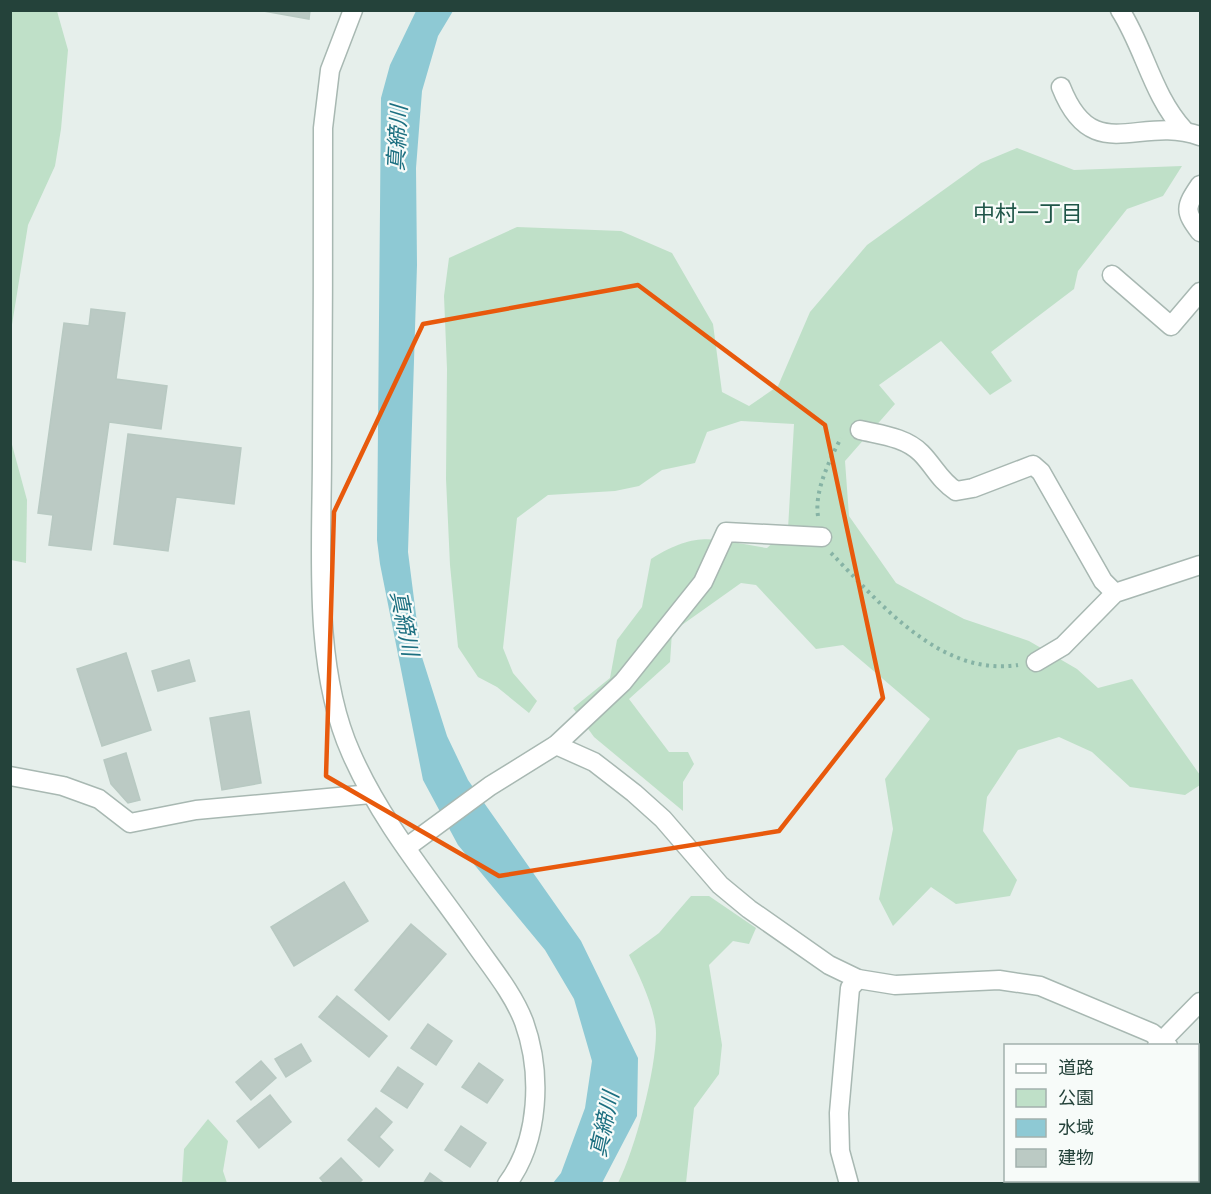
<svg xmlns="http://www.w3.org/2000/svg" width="1211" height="1194" viewBox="0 0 1211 1194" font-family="'Noto Sans','Noto Sans JP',sans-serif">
	<rect width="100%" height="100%" fill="#e6efeb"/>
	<!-- green -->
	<g fill="#bfe0c8">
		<path d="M11 10 57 11 68 50 61 129 55 166 28 225 11 331Z"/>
		<path d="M1017 148 1074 170 1182 166 1163 196 1127 209 1078 271 1074 289 991 352 1012 381 990 395 941 341 879 385 895 404 845 461 849 516 896 583 964 619 1029 641 1077 669 1098 688 1132 679 1200 775V785L1185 795 1130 787 1092 752 1059 737 1018 750 987 797 983 831 1017 880 1010 896 956 904 931 887 893 926 879 899 893 829 885 779 930 719 843 645 816 649 756 585 741 583 672 632 670 662 629 699 669 752H688L694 764 683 782V811L594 737 573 708 610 678 617 640 642 607 651 559C699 529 714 540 767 548L788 529 794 424 741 421 707 432 695 463 662 470 639 486 615 491 548 495 517 518 503 648 513 673 537 701 529 713 497 687 478 677 458 647 450 565 446 479 447 369 444 296 449 258 517 227 621 231 672 253 713 324 722 392 749 406 778 386 810 312 867 245 981 163Z"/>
		<path d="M11 441 27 500 26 563 11 560Z"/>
		<path d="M691 896H709L756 928 749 944 733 941 709 965 722 1045 719 1074 694 1108 686 1183H618C635 1150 656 1070 656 1033 656 1010 639 975 629 955L659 933Z"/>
		<path d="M208 1119 228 1141 223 1171 227 1183H182L184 1149Z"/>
	</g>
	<!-- water -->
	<path fill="#8ec9d4" d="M416 11H453L438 36 422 91 416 168 417 265 408 552 421 654 447 736 468 780 581 941 638 1058 637 1116 602 1183H553L561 1173 585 1108 592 1061 574 999 545 950 458 845 423 780 380 564 377 540 381 98 390 65Z"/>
	<!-- building -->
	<g fill="#bbcac4" stroke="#b8c9c2" stroke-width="1.5">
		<path d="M258 10H310L309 19Z"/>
		<path d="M91 309 125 313 116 379 167 386 161 429 109 422 91 550 49 545 53 515 38 513 64 323 89 326Z"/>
		<path d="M128 434 241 448 234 504 176 497 168 551 114 544Z"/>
		<path d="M126 653 151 730 102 746 77 669Z"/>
		<path d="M189 660 195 681 158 691 152 671Z"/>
		<path d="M249 711 261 783 222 790 210 718Z"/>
		<path d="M126 753 140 800 128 803 111 784 104 760Z"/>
		<path d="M344 882 368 921 294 966 271 927Z"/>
		<path d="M411 924 446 954 389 1020 355 990Z"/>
		<path d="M337 996 387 1036 369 1057 319 1017Z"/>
		<path d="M428 1024 452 1041 436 1065 411 1048Z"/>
		<path d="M301 1044 311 1061 286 1077 275 1059Z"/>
		<path d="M261 1061 276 1078 251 1100 236 1082Z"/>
		<path d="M479 1063 503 1080 487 1103 462 1087Z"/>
		<path d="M398 1067 423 1084 407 1108 381 1091Z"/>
		<path d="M270 1095 291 1122 259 1148 237 1121Z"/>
		<path d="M376 1108 392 1122 379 1137 393 1150 379 1167 348 1140Z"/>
		<path d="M461 1126 486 1143 470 1167 445 1150Z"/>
		<path d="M341 1158 362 1180 358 1184H325L320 1178Z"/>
		<path d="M430 1173 445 1184H423Z"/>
	</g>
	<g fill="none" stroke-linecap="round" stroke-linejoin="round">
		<defs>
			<g id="minor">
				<path d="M1120 10C1145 49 1152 95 1184 130"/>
				<path d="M1061 87C1093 168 1139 114 1200 136"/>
				<path d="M1200 185C1185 207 1184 211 1200 232"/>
				<path d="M1112 275 1171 326 1200 292"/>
				<path d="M860 430C881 435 905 437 921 453 934 466 940 481 956 491L973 488 1033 465 1041 472 1103 581 1115 593"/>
				<path d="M1036 662 1063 646 1115 593 1200 565"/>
				<path d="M556 745 594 762 634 793 663 819 720 885 749 909 829 965 858 979 895 985 999 980 1040 986 1152 1033 1168 1046"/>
				<path d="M10 776 63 786 99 799 130 823 196 810 371 794"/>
				<path d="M407 847 490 786 556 745 623 682 703 582 726 532 822 537"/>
				<path d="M1157 1046 1200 1002"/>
				<path d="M1198 1069 1200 1071"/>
				<path d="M849 1184 840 1151 839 1113 850 988 858 979"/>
				<path d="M1085 1184 1086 1180"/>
			</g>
			<path id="tertiary" d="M353 10 330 70 323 128C323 237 323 345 322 454 322 549 312 666 351 753 381 822 431 881 473 941 491 967 513 993 524 1022 542 1072 540 1140 507 1184"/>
		</defs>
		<!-- minor casing -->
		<use href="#minor" stroke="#a8b8b2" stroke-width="21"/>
		<!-- tertiary casing -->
		<use href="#tertiary" stroke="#a8b8b2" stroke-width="21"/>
		<!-- path -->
		<g stroke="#86b3a5" stroke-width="4" stroke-dasharray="3 4.5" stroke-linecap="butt">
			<path d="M818 516C814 491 830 459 841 438"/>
			<path d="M831 553C880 603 940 677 1018 665"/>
		</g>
		<!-- minor -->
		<use href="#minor" stroke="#fff" stroke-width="18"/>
		<!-- tertiary -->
		<use href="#tertiary" stroke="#fff" stroke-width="18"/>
	</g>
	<!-- marked area -->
	<path fill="none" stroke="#e8590c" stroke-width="4.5" stroke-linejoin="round" d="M638 285 825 425 883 698 779 831 499 876 326 776 334 512 423 324Z"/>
	<g text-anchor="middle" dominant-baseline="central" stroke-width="4.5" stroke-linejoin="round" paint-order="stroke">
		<!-- water labels -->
		<g font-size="22" font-style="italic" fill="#1c6f80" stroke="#f7fbf9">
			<text transform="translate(396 138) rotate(-87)">真締川</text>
			<text transform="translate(406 623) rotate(79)">真締川</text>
			<text transform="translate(603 1124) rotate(-78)">真締川</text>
		</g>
		<!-- neighbourhood labels -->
		<g font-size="22" fill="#1f5548" stroke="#f7fbf9">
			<text x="1028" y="212">中村一丁目</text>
		</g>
	</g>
	<!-- border -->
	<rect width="1211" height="1194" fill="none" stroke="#24423a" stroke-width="24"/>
	<!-- legend -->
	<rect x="1004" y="1044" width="195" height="138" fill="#f7fbf9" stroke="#a3b1ad" stroke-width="1.5"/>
	<rect x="1016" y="1064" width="30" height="9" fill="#ffffff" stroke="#a3b1ad" stroke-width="1.5"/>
	<text x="1058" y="1074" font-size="18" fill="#24423a">道路</text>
	<rect x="1016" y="1089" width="30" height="18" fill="#bfe0c8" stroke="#a3b1ad" stroke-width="1.5"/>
	<text x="1058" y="1104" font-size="18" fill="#24423a">公園</text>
	<rect x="1016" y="1119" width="30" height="18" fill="#8ec9d4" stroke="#a3b1ad" stroke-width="1.5"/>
	<text x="1058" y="1134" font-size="18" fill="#24423a">水域</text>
	<rect x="1016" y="1149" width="30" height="18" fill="#bbcac4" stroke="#a3b1ad" stroke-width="1.5"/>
	<text x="1058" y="1164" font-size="18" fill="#24423a">建物</text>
</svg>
